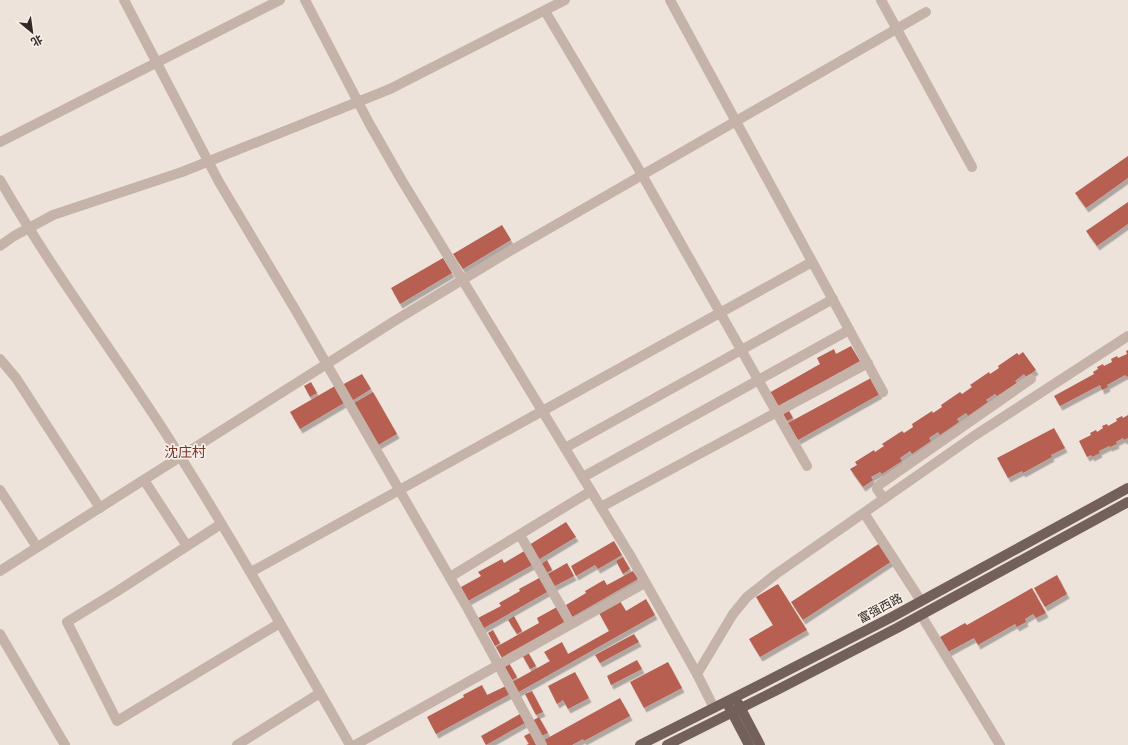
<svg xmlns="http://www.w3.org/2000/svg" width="1128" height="745" viewBox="0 0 1128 745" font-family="Mulish,'Noto Sans SC',sans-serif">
	<defs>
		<filter id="shadow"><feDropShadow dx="2.5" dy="4.5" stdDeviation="0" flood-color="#0004"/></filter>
	</defs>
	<rect width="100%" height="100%" fill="#eee3db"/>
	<!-- building -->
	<g fill="#b75f51" filter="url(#shadow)">
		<path d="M1128 156V178L1086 208 1075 193Z"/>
		<path d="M1128 202V224L1097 246 1086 231Z"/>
		<path d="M502 225 511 240 463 269 453 254Z"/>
		<path d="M443 258 452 273 400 304 391 288Z"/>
		<path d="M851 346 860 361 777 407 769 393 820 364 817 358 834 349 836 354Z"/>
		<path d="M1128 350V376L1127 377 1125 375 1107 385 1108 387 1102 390 1100 385 1060 406 1054 396 1094 374 1093 372 1098 369 1097 367 1103 364 1104 366 1112 362 1111 359 1117 356 1118 358 1127 354 1126 351Z"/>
		<path d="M1023 352 1036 370 1026 377 1024 374 1015 381 1017 383 997 396 995 394 986 400 988 402 968 416 966 413 957 419 959 422 940 435 938 432 929 438 931 441 912 454 910 451 900 458 902 461 882 474 880 472 871 477 873 480 863 487 850 469 857 465 855 462 874 450 875 452 884 446 882 444 902 431 904 433 913 427 912 424 932 411 933 413 942 407 941 405 960 392 962 394 972 387 970 385 989 372 990 374 999 368 998 366 1017 353 1019 355Z"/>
		<path d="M362 374 371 389 352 401 342 385Z"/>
		<path d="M871 378 880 394 798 440 788 423Z"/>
		<path d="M311 382 317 393 310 397 304 386Z"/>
		<path d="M335 386 344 403 300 429 290 412Z"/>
		<path d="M373 392 397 434 378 445 354 403Z"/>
		<path d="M788 409 793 418 787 421 782 412Z"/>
		<path d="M1128 415V438L1124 440 1123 438 1116 442 1117 444 1110 447 1109 446 1099 451 1100 453 1092 457 1091 455 1087 457 1079 441 1091 435 1090 433 1096 430 1097 432 1103 428 1102 426 1107 424 1108 426 1117 421 1116 419 1122 416 1123 418Z"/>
		<path d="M1054 428 1065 448 1051 455 1052 457 1023 473 1022 471 1008 478 997 458Z"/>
		<path d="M566 522 576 537 538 560 529 545Z"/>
		<path d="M614 541 622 555 598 569 595 565 576 576 571 566Z"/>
		<path d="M880 543 892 561 803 620 791 602Z"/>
		<path d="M526 550 534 564 468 601 461 587 481 576 478 572 502 559 504 563Z"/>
		<path d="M623 557 630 569 623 574 616 561Z"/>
		<path d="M547 560 552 570 546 573 541 564Z"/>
		<path d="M567 563 574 576 553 587 546 575Z"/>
		<path d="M633 571 638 579 572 617 566 605 586 593 585 591 604 580 607 585Z"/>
		<path d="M1057 575 1067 594 1045 607 1034 588Z"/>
		<path d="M541 577 549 591 484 628 478 618 501 606 499 603 520 591 519 589Z"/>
		<path d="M778 584 807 630 760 657 749 639 773 625 756 597Z"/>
		<path d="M1032 588 1046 613 1036 618 1033 614 1025 619 1026 622 1017 627 1015 624 978 645 974 638 948 652 940 637 965 623 967 625Z"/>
		<path d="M646 599 655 615 517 693 512 682 550 661 544 652 562 642 568 654 609 631 599 613 620 601 626 611Z"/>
		<path d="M557 607 566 621 502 658 496 647 539 623 537 618Z"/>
		<path d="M514 616 522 631 517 634 508 620Z"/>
		<path d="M493 630 500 643 495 646 488 633Z"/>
		<path d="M634 634 639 642 600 663 595 655Z"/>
		<path d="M528 652 536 666 530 669 522 655Z"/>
		<path d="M637 660 642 669 611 685 607 676Z"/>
		<path d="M668 662 682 688 644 708 630 682Z"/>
		<path d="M509 663 517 677 512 680 504 666Z"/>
		<path d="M575 672 589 698 568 709 563 700 557 704 548 686Z"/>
		<path d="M482 685 487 695 506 686 510 694 436 734 427 717 464 697 463 695Z"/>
		<path d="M532 691 543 712 536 715 525 694Z"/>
		<path d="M620 698 630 716 584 741 583 739 572 745H546L544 740Z"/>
		<path d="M520 714 525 723 486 745 481 736Z"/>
		<path d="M539 717 548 733 541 736 532 721Z"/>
		<path d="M530 733 536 745H526L529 744 524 736Z"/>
	</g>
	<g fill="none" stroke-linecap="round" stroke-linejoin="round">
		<!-- minor -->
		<g stroke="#c5b3a9" stroke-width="10">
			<path d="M124 0 219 182 296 311 468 609 542 745"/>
			<path d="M305 0 369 123 401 179 630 555 697 674 714 708"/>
			<path d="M670 0 883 392"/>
			<path d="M881 0 972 167"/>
			<path d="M545 11 637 166 807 466"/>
			<path d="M0 142 280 0"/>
			<path d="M0 180C51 269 113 351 168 437 232 538 291 642 350 745"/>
			<path d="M0 246 14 236 53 215 182 172 390 89 565 0"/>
			<path d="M0 359 16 378 100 508"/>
			<path d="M565 448 833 299"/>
			<path d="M583 477 849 330"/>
			<path d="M144 480 187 546"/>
			<path d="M0 490 37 547"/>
			<path d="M884 499 877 489 879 485 1031 379"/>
			<path d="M601 507 868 363"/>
			<path d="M864 513 921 601"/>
			<path d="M221 524 116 592 67 622 117 721 280 623"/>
			<path d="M520 535 571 624"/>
			<path d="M0 571 396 320 510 251 926 12"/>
			<path d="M251 572 812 262"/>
			<path d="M450 577 591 491"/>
			<path d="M921 615 1000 745"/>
			<path d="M0 634 65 745"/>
			<path d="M697 674 733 614 747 597 776 574 974 436 1128 336"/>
			<path d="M237 745 320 693"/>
			<path d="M355 745 645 583"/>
		</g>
		<!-- major -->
		<g stroke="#73605b" stroke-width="10">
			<path d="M738 703 760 745"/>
			<path d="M729 707 749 745"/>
			<path d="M640 745 771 679 892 617 1128 488"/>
			<path d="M667 745 777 690 897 628 1128 502"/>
		</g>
	</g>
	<g text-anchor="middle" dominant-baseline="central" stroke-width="3.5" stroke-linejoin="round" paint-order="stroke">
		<!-- street labels -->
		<g font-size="12" fill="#332a28" stroke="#f7eee7">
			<text transform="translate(880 608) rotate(-28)">富强西路</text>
		</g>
		<!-- quarter labels -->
		<g font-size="14" fill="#78352b" stroke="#f7eee7">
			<text x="185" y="452">沈庄村</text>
		</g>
	</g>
	<!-- north arrow -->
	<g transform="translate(32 32) rotate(151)" stroke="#f7eee7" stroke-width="3" paint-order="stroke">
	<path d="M0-3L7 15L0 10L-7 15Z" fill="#332a28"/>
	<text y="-6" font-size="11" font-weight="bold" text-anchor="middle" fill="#332a28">北</text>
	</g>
</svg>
